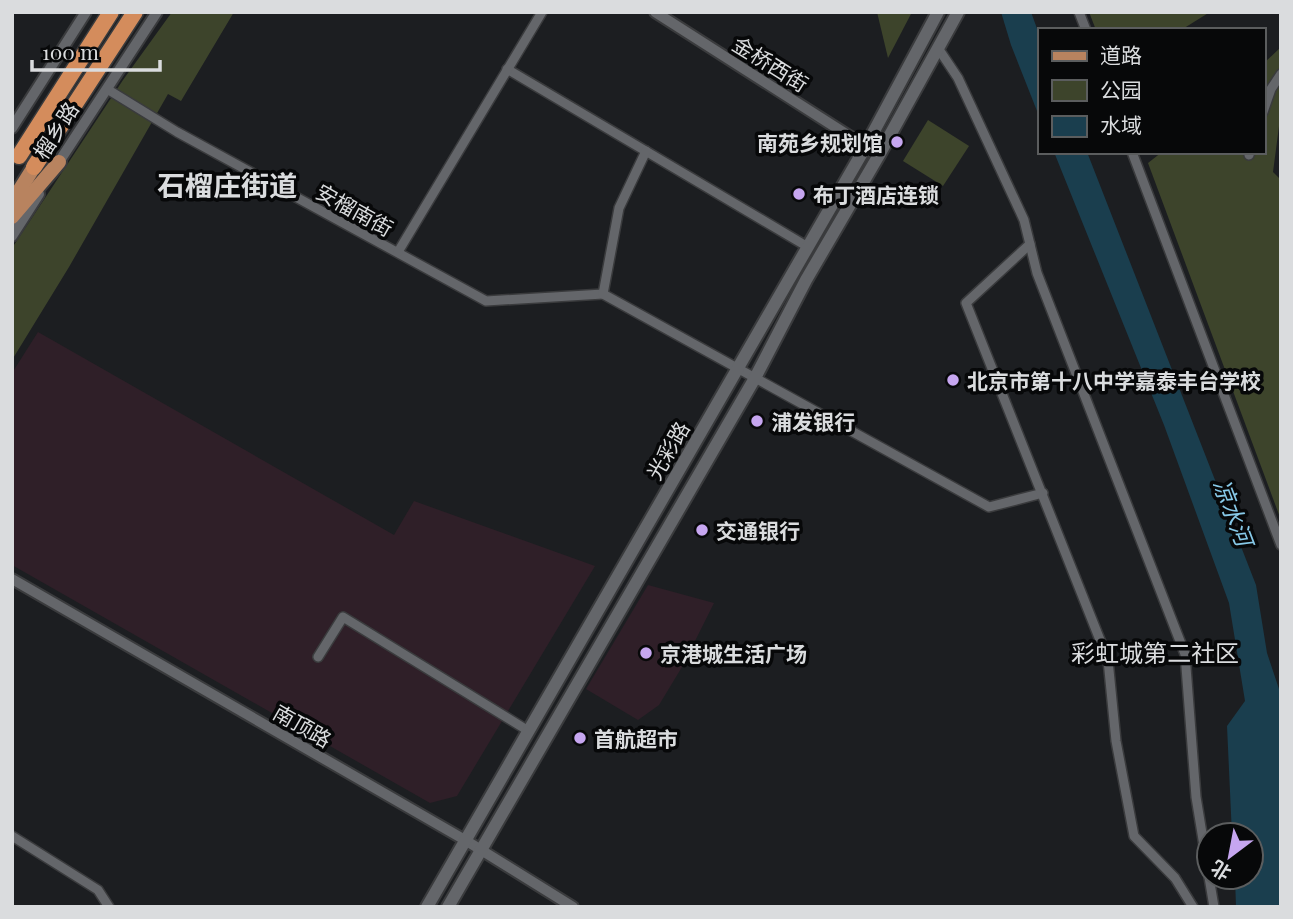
<svg xmlns="http://www.w3.org/2000/svg" width="1293" height="919" viewBox="0 0 1293 919" font-family="'Playfair Display','Noto Sans SC',serif">
	<rect width="100%" height="100%" fill="#1c1e21"/>
	<!-- commercial -->
	<g fill="#2f1f28">
		<path d="M38 332 394 535 414 501 595 566 457 796 430 803 12 565V373Z"/>
		<path d="M648 585 714 603 682 667 659 705 638 720 586 689Z"/>
	</g>
	<!-- green -->
	<g fill="#3d442b">
		<path d="M172 12H234L181 101 168 94 69 267 12 360V248L123 80Z"/>
		<path d="M877 12H912L888 58Z"/>
		<path d="M1089 12H1210L1181 30H1096Z"/>
		<path d="M1281 47V111L1273 172 1281 180V520L1148 163 1162 152H1263V64Z"/>
		<path d="M928 120 969 146 943 186 903 161Z"/>
	</g>
	<!-- water -->
	<g fill="#1a3e4e">
		<path d="M1001 12H1031L1039 34V116L1011 45Z"/>
		<path d="M1054 152H1087L1256 585 1267 653 1281 695V907H1236L1235 877H1251V835H1232L1227 726 1245 701 1229 603 1164 425Z"/>
	</g>
	<g fill="none" stroke-linecap="round" stroke-linejoin="round">
		<defs>
			<g id="minor">
				<path d="M1079 12 1086 30"/>
				<path d="M938 48 958 78 1024 220 1037 273 1185 654 1196 797 1209 876"/>
				<path d="M507 69 808 247"/>
				<path d="M107 89 177 132 486 301 603 294"/>
				<path d="M1263 112 1271 89 1281 74"/>
				<path d="M646 151 619 208 603 294 989 507 1043 493"/>
				<path d="M1132 152 1281 545"/>
				<path d="M1249 155 1250 152"/>
				<path d="M1030 244 966 303 1108 660 1116 741 1134 836 1175 878 1193 907"/>
				<path d="M398 252 542 12"/>
				<path d="M318 657 343 617 527 730"/>
				<path d="M12 836 98 890 109 907"/>
				<path d="M1209 877 1214 907"/>
			</g>
			<g id="tertiary">
				<path d="M655 12 879 155"/>
				<path d="M12 128 86 12"/>
				<path d="M55 168 157 12"/>
				<path d="M12 236 39 194"/>
				<path d="M12 579 465 840 573 907"/>
			</g>
			<g id="secondary">
				<path d="M427 907 866 146 938 12"/>
				<path d="M448 907 755 378 806 280 879 155 958 12"/>
			</g>
			<g id="primary">
				<path d="M12 202 34 167"/>
				<path d="M12 217 59 162"/>
			</g>
			<g id="trunk">
				<path d="M19 156 111 12"/>
				<path d="M34 167 135 12"/>
			</g>
		</defs>
		<!-- minor casing -->
		<use href="#minor" stroke="#3a3b3d" stroke-width="12"/>
		<!-- tertiary casing -->
		<use href="#tertiary" stroke="#3a3b3d" stroke-width="14"/>
		<!-- secondary casing -->
		<use href="#secondary" stroke="#3a3b3d" stroke-width="16"/>
		<!-- primary casing -->
		<use href="#primary" stroke="#3a3b3d" stroke-width="18"/>
		<!-- trunk casing -->
		<use href="#trunk" stroke="#3a3b3d" stroke-width="19"/>
		<!-- minor -->
		<use href="#minor" stroke="#64666a" stroke-width="9"/>
		<!-- tertiary -->
		<use href="#tertiary" stroke="#64666a" stroke-width="10"/>
		<!-- secondary -->
		<use href="#secondary" stroke="#64666a" stroke-width="12"/>
		<!-- primary -->
		<use href="#primary" stroke="#b8835f" stroke-width="14"/>
		<!-- trunk -->
		<use href="#trunk" stroke="#d48c5c" stroke-width="16"/>
	</g>
	<!-- markers -->
	<g fill="#c6a6f0" stroke="#070809" stroke-width="2.5">
		<circle cx="897" cy="142" r="7"/>
		<circle cx="799" cy="194" r="7"/>
		<circle cx="953" cy="380" r="7"/>
		<circle cx="757" cy="421" r="7"/>
		<circle cx="702" cy="530" r="7"/>
		<circle cx="646" cy="653" r="7"/>
		<circle cx="580" cy="738" r="7"/>
	</g>
	<g text-anchor="middle" dominant-baseline="central" stroke-width="7" stroke-linejoin="round" paint-order="stroke">
		<!-- street labels -->
		<g font-size="21" fill="#dadcde" stroke="#070809">
			<text transform="translate(771 63) rotate(32)">金桥西街</text>
			<text transform="translate(55 130) rotate(-57)">榴乡路</text>
			<text transform="translate(355 209) rotate(29)">安榴南街</text>
			<text transform="translate(667 450) rotate(-60)">光彩路</text>
			<text transform="translate(303 725) rotate(30)">南顶路</text>
		</g>
		<!-- poi labels -->
		<g font-size="21" font-weight="bold" fill="#dadcde" stroke="#070809" text-anchor="start">
			<text x="883" y="142" text-anchor="end">南苑乡规划馆</text>
			<text x="813" y="194">布丁酒店连锁</text>
			<text x="967" y="380">北京市第十八中学嘉泰丰台学校</text>
			<text x="771" y="421">浦发银行</text>
			<text x="716" y="530">交通银行</text>
			<text x="660" y="653">京港城生活广场</text>
			<text x="594" y="738">首航超市</text>
		</g>
		<!-- water labels -->
		<g font-size="23" font-style="italic" fill="#87c9e8" stroke="#070809">
			<text transform="translate(1234 512) rotate(69)">凉水河</text>
		</g>
		<!-- quarter labels -->
		<g font-size="24" fill="#dadcde" stroke="#070809">
			<text x="1155" y="652">彩虹城第二社区</text>
		</g>
		<!-- district labels -->
		<g font-size="28" font-weight="bold" fill="#dadcde" stroke="#070809">
			<text x="227" y="184">石榴庄街道</text>
		</g>
	</g>
	<!-- border -->
	<rect width="1293" height="919" fill="none" stroke="#dadcde" stroke-width="28"/>
	<!-- legend -->
	<rect x="1038" y="28" width="228" height="126" fill="#070809" stroke="#5b5d5e" stroke-width="2"/>
	<rect x="1052" y="51" width="35" height="10" fill="#b8835f" stroke="#5b5d5e" stroke-width="2"/>
	<text x="1100" y="63" font-size="21" fill="#dadcde">道路</text>
	<rect x="1052" y="80" width="35" height="21" fill="#3d442b" stroke="#5b5d5e" stroke-width="2"/>
	<text x="1100" y="98" font-size="21" fill="#dadcde">公园</text>
	<rect x="1052" y="116" width="35" height="21" fill="#1a3e4e" stroke="#5b5d5e" stroke-width="2"/>
	<text x="1100" y="133" font-size="21" fill="#dadcde">水域</text>
	<!-- north arrow -->
	<g transform="translate(1230 856) rotate(212)"><circle r="33" fill="#070809" stroke="#5b5d5e" stroke-width="2"/>
	<path d="M0-5L12 26L0 18L-12 26Z" fill="#c6a6f0"/>
	<text y="-10" font-size="19" font-weight="bold" text-anchor="middle" fill="#dadcde">北</text>
	</g>
	<!-- scale -->
	<path d="M32 60v10h128v-10" fill="none" stroke="#dadcde" stroke-width="3.5"/>
	<text x="42" y="60" font-size="21" fill="#dadcde" stroke="#070809" stroke-width="5" paint-order="stroke">100 m</text>
</svg>
